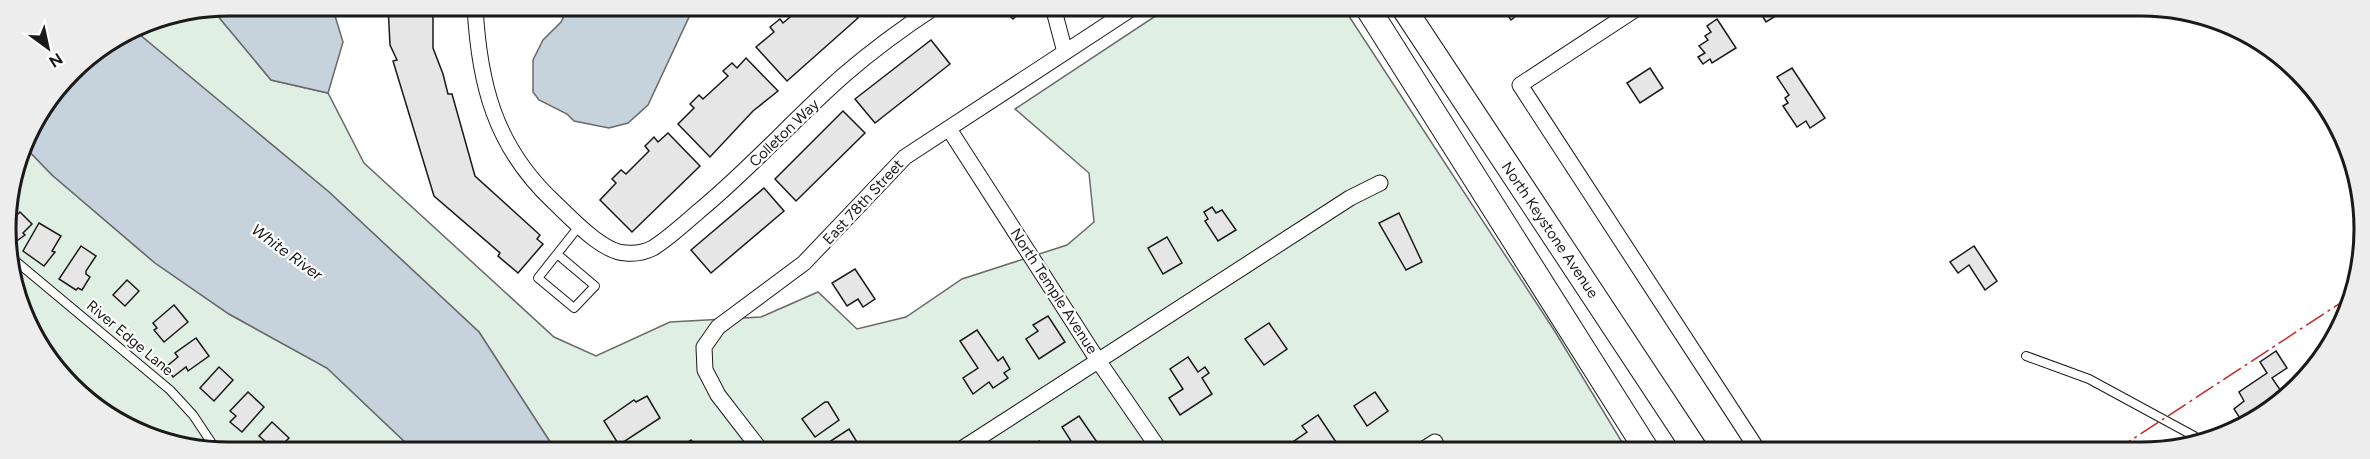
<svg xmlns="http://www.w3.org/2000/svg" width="2370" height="459" viewBox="0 0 2370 459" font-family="Figtree,sans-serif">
	<rect width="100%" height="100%" fill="#fff"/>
	<!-- green -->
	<g fill="#e0efe3" stroke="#6a6a6a" stroke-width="1.5">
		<path d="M1169 7H1343L1554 330 1628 452 556 451 479 332 329 192 134 30 144 23 212 9 271 80 328 93 364 163 554 337 596 356 670 322 761 317 818 292 857 329 906 317 962 279 1067 245 1094 222 1089 173 1015 109Z"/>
		<path d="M25 147 52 175 155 263 229 314 327 368 406 443 411 451H201L130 430 61 377 18 301 6 215Z"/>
	</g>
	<!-- water -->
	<g fill="#c6d2dc" stroke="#6a6a6a" stroke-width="1.5">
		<path d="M230 6H332L343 42 328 93 271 80 212 9Z"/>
		<path d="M569 6H697L690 15 648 105 628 123 609 128 574 121 567 114 539 100 533 92V60L543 40 561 22Z"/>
		<path d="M134 30 329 192 479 332 556 451H411L406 443 327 368 229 314 155 263 52 175 25 147 29 131 72 71Z"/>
	</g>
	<!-- building -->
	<g fill="#e6e6e6" stroke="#1a1a1a" stroke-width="1.5">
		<path d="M388 6H430V16H433V48L443 74 448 94H452L475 176 540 235 537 239 543 244 518 273 498 256 500 253 434 196 393 61 397 60 390 45Z"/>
		<path d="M802 7H848L858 18 787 81 756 47 774 32 770 27 780 19 783 23Z"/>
		<path d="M1000 7H1025L1013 19Z"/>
		<path d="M1502 7H1525L1526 8 1511 20Z"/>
		<path d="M1757 7 1789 8 1766 22Z"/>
		<path d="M1717 19 1736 48 1712 63 1710 59 1703 64 1698 57 1705 53 1699 46 1708 40 1705 36 1711 32 1707 26Z"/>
		<path d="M931 40 950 64 875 123 855 99Z"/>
		<path d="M746 58 778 91 753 111 710 157 678 124 694 108 690 104 699 95 703 99 728 76 723 71 732 63 737 68Z"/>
		<path d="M1650 68 1663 88 1640 103 1627 83Z"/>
		<path d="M1792 68 1825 118 1810 128 1806 121 1797 127 1783 106 1788 103 1785 98 1789 95 1777 77Z"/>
		<path d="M843 111 865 133 796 201 775 179Z"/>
		<path d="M668 133 700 166 632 232 600 200 616 183 612 179 621 170 626 174 649 151 645 146 654 137 658 142Z"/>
		<path d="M764 188 784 211 711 273 691 250Z"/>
		<path d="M1212 207 1216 213 1222 210 1236 230 1218 241 1205 221 1208 219 1204 212Z"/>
		<path d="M20 212 32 224 23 233 25 235 11 245 8 224Z"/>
		<path d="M1399 213 1422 262 1406 270 1379 223Z"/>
		<path d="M39 223 61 236 52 251 55 252 44 266 23 251Z"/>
		<path d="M1167 237 1182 263 1163 274 1148 248Z"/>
		<path d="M81 246 96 256 86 271V274L90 277 82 290 78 288 76 290 59 279Z"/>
		<path d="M1974 246 1997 281 1985 290 1969 265 1958 273 1950 262Z"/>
		<path d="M855 269 875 299 863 307 858 299 847 306 832 283Z"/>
		<path d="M127 280 139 291 125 306 113 295Z"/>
		<path d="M174 305 188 322 164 342 154 330 157 328 153 323Z"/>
		<path d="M1048 316 1065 342 1039 359 1026 339 1038 331 1033 325Z"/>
		<path d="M2343 322 2341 328 2332 341 2327 333Z"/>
		<path d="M1269 323 1287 349 1264 365 1245 339Z"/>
		<path d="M977 330 998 361 1003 357 1010 369 1004 373 1008 378 993 388 989 382 973 394 963 378 978 368 960 341Z"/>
		<path d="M196 338 209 356 188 371 186 367 173 377 166 367 178 357 175 353Z"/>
		<path d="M2276 351 2287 368 2272 378 2285 397 2256 418 2255 415 2243 423 2234 409 2244 401 2239 392 2267 373 2260 362Z"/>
		<path d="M1188 357 1198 372 1205 367 1209 373 1202 378 1212 394 1180 415 1169 398 1183 389 1170 369Z"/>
		<path d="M219 367 233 380 214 401 200 388Z"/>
		<path d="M248 392 264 407 242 432 230 422 236 416 230 411Z"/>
		<path d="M1375 392 1388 411 1367 426 1354 406Z"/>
		<path d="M647 396 660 418 619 445 604 421 634 400 636 402Z"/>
		<path d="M825 402H828L839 420 815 437 802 419Z"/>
		<path d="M1318 415 1338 445 1328 452 1322 445 1312 452H1291L1287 446 1307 432 1302 426Z"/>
		<path d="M1079 416 1101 448 1094 452H1078L1062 427Z"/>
		<path d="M272 422 289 438 276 451 259 436Z"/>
		<path d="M849 429 860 447 853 452H826L823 446Z"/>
		<path d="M691 440 699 451H675Z"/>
		<path d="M1039 441 1047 452H1024Z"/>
	</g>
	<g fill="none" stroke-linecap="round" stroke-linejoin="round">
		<defs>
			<g id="service">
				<path d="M557 254 538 278 574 308 595 286 557 254 580 225"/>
				<path d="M12 258 170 390 193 415 217 451"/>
				<path d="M2026 356 2089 379 2194 436 2198 441"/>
			</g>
			<g id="minor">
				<path d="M475 6C479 84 495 147 554 202 571 218 603 253 626 253 635 254 645 252 653 248 669 238 684 224 699 211 750 169 794 119 844 75 873 50 903 28 935 7"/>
				<path d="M1053 7 1065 52"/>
				<path d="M1639 7 1520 85 1759 452"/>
				<path d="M949 129 1097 359 1161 452"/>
				<path d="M762 452 718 395 705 370 704 347 718 327 804 263 905 157 1134 7"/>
				<path d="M957 452 1350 198 1380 183"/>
				<path d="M1419 452 1435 442"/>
			</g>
			<g id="primary">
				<path d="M1367 7 1648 452"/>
				<path d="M1403 7 1697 452"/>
			</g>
		</defs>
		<!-- service casing -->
		<use href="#service" stroke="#1a1a1a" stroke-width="10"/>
		<!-- minor casing -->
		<use href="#minor" stroke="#1a1a1a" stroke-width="17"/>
		<!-- primary casing -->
		<use href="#primary" stroke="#1a1a1a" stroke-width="26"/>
		<!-- service -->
		<use href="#service" stroke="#fff" stroke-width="8"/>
		<!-- minor -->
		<use href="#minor" stroke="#fff" stroke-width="15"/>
		<!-- primary -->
		<use href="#primary" stroke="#fff" stroke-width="24"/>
		<!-- power -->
		<path stroke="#c62828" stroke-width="1.5" stroke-dasharray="21 4.5 3 4.5" stroke-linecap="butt" d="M2113 452 2351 296"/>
	</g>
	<g text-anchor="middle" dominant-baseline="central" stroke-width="4.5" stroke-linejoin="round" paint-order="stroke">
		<!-- street labels -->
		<g font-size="15" fill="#1a1a1a" stroke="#fff">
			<text transform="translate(784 133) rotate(-44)">Colleton Way</text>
			<text transform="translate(863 202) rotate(-47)">East 78th Street</text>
			<text transform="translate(1550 230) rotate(56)">North Keystone Avenue</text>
			<text transform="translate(1054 291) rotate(57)">North Temple Avenue</text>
			<text transform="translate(130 338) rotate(40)">River Edge Lane</text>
		</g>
		<!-- water labels -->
		<g font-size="16" font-style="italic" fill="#1a1a1a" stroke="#fff">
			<text transform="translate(287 252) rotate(36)">White River</text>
		</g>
	</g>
	<!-- crop -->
	<path d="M0 0H2370V459H0ZM229 16H2141A213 213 0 0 1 2354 229V229A213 213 0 0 1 2141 442H229A213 213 0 0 1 16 229V229A213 213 0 0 1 229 16Z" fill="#ededed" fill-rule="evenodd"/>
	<path fill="none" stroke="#1a1a1a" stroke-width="3" d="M229 16H2141A213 213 0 0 1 2354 229V229A213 213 0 0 1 2141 442H229A213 213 0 0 1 16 229V229A213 213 0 0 1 229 16Z"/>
	<!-- north arrow -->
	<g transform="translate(48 48) rotate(147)" stroke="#ffffff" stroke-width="4.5" paint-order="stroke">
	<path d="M0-4.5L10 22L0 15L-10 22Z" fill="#1a1a1a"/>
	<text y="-9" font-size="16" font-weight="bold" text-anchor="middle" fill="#1a1a1a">N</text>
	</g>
</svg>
